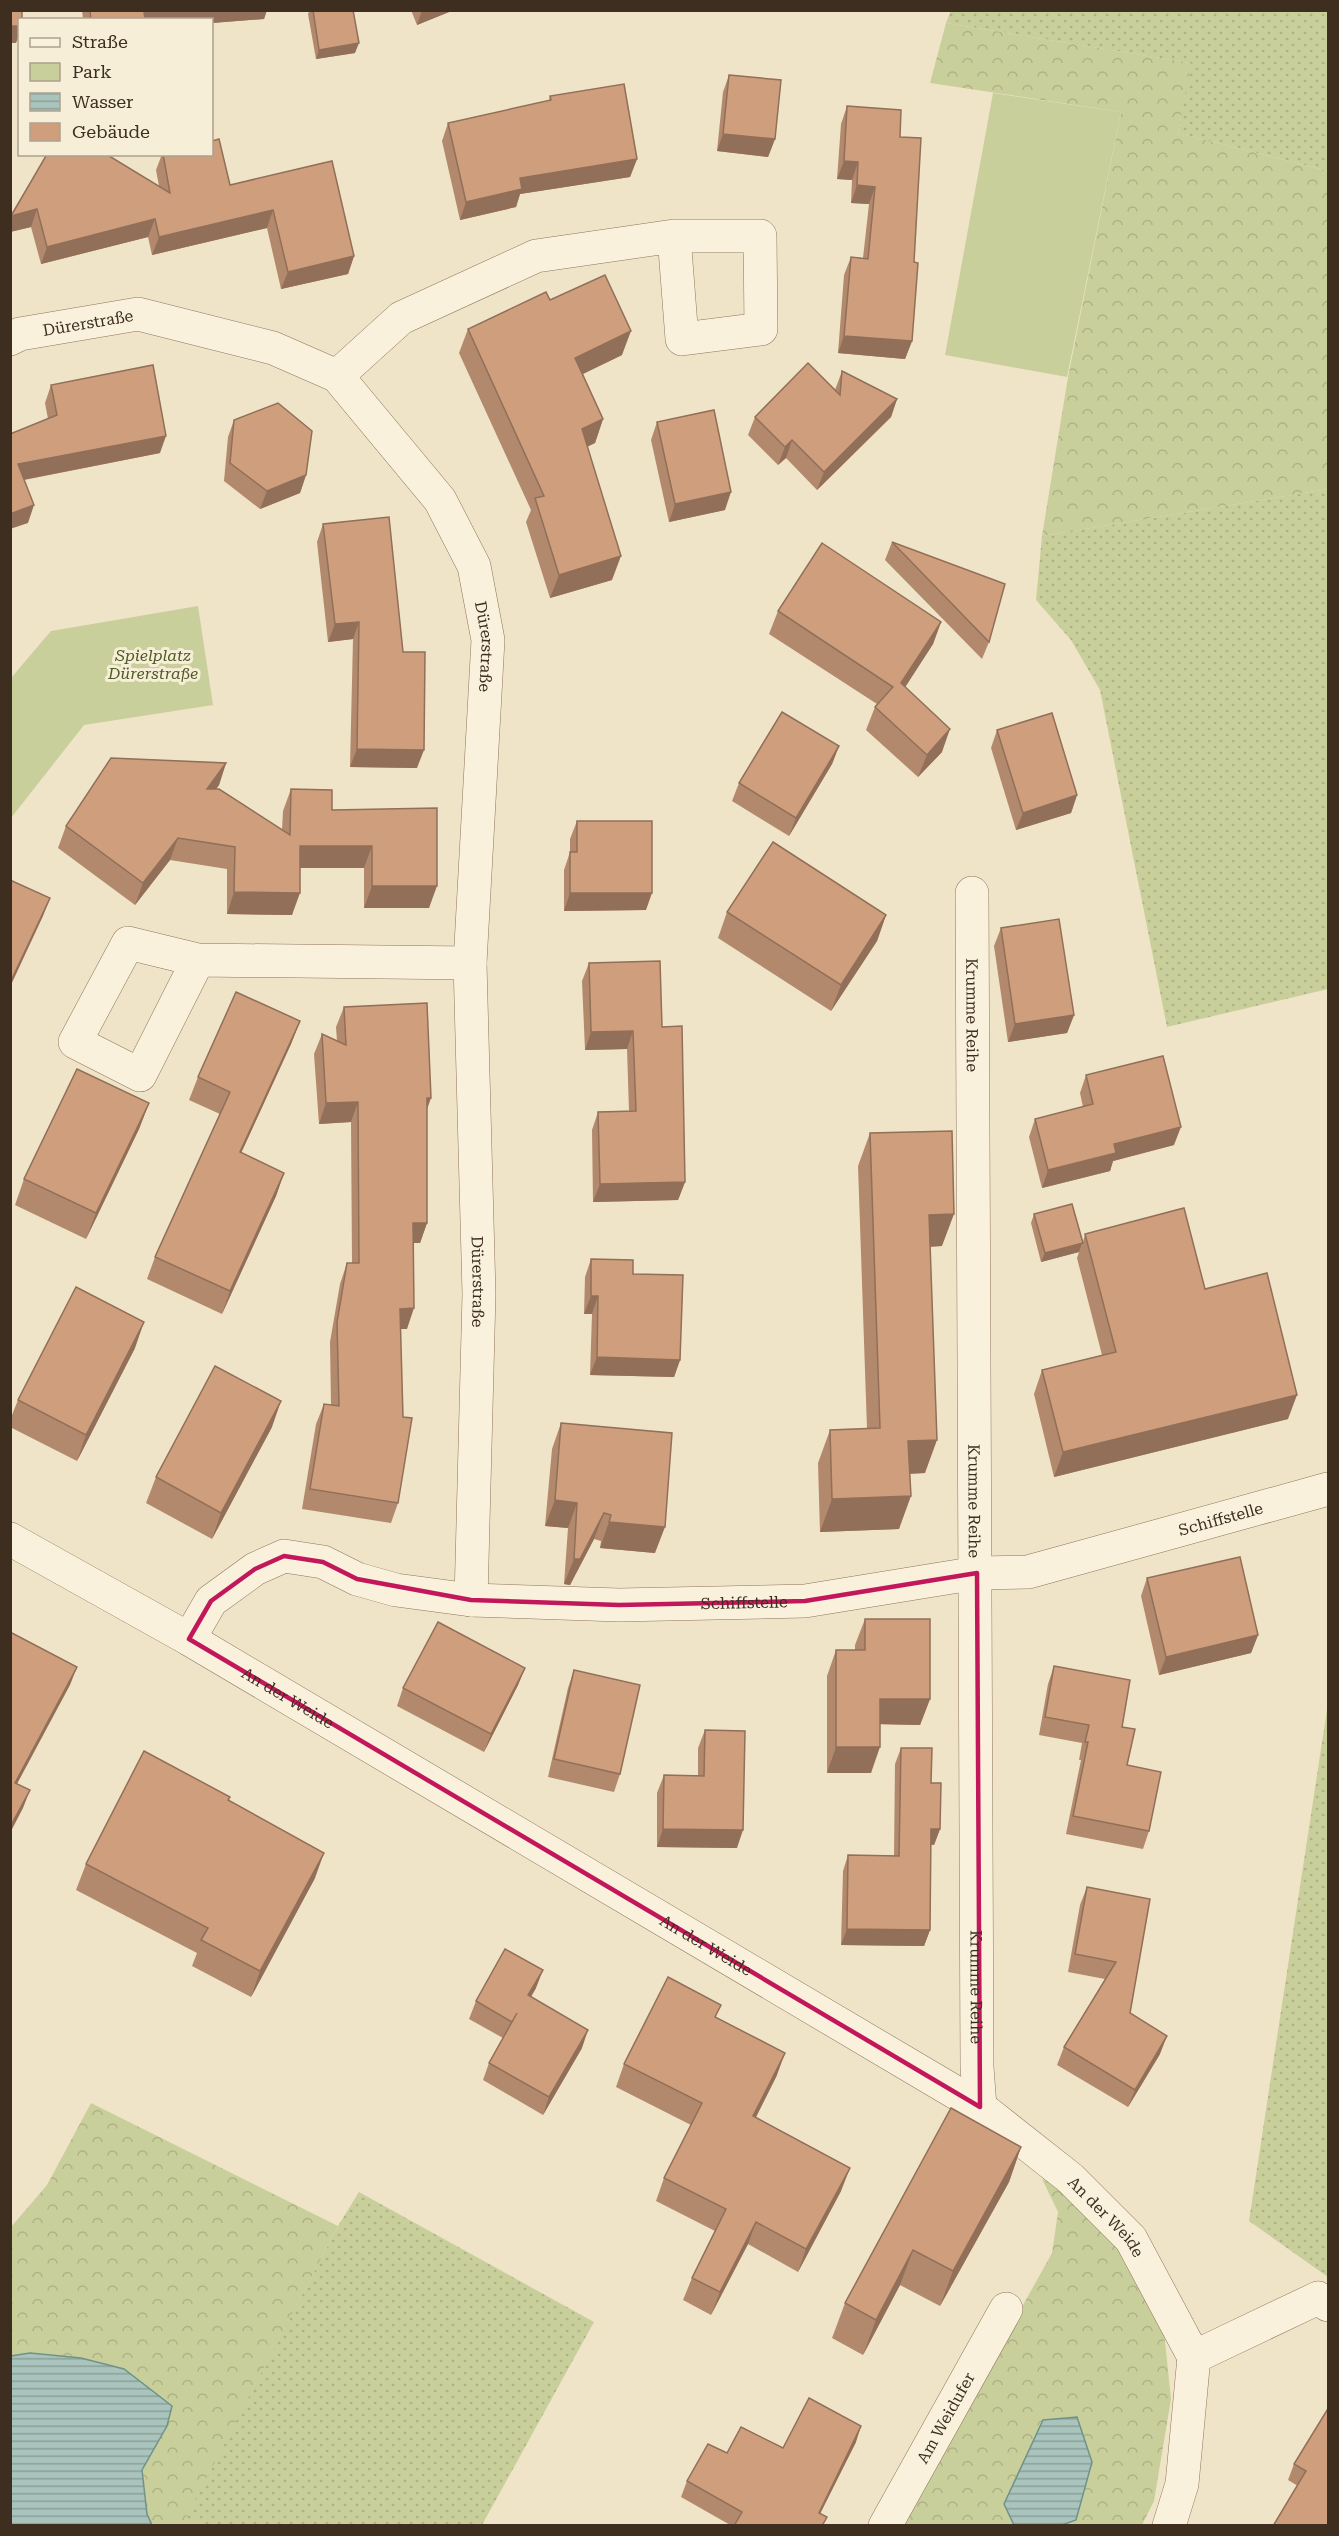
<svg xmlns="http://www.w3.org/2000/svg" width="1339" height="2536" viewBox="0 0 1339 2536" font-family="'Roboto Serif',serif">
	<defs>
		<pattern id="grass-dots" width="8" height="8" patternUnits="userSpaceOnUse" patternTransform="scale(1.5)"><rect width="8" height="8" fill="#c9cf9b"/><path d="M2 2h.1M6 6h.1" fill="none" stroke="#aeb285" stroke-width="1.8" stroke-linecap="round"/></pattern>
		<pattern id="forest-crowns" width="20" height="18" patternUnits="userSpaceOnUse" patternTransform="scale(1.5)"><rect width="20" height="18" fill="#c9cf9b"/><path d="M2 6a3 3 0 1 1 6 0M12 15a3 3 0 1 1 6 0" fill="none" stroke="#aeb285"/></pattern>
		<pattern id="water-rules" width="6" height="5" patternUnits="userSpaceOnUse" patternTransform="scale(1.5)"><rect width="6" height="5" fill="#a9c4bc"/><path d="M0 2.5h6" fill="none" stroke="#8ba098"/></pattern>
	</defs>
	<rect width="100%" height="100%" fill="#f0e4c8"/>
	<!-- grass -->
	<g fill="url(#grass-dots)">
		<path d="M951 10 1328 11V171L1178 133 1190 63 946 23Z"/>
		<path d="M1328 489V989L1167 1027 1100 690 1071 640 1036 600 1042 536Z"/>
		<path d="M1328 1703V2277L1249 2221Z"/>
		<path d="M359 2192 594 2322 482 2525 208 2526 184 2519 338 2226Z"/>
	</g>
	<!-- forest -->
	<g fill="url(#forest-crowns)">
		<path d="M946 23 1191 63 1178 133 1328 171V489L1042 536 1068 377 1121 112 930 83Z"/>
		<path d="M91 2103 338 2226 185 2519 208 2525H152L147 2514 142 2470 167 2426 11 2356V2227L47 2185Z"/>
		<path d="M1042 2179 1069 2190 1131 2263 1164 2332 1171 2399 1154 2501 1142 2525 900 2526 1052 2253 1058 2212Z"/>
	</g>
	<!-- green -->
	<g fill="#c9cf9b">
		<path d="M993 93 1121 112 1067 377 945 355Z"/>
		<path d="M198 606 213 705 84 725 11 818V678L51 631Z"/>
	</g>
	<!-- water -->
	<g fill="url(#water-rules)" stroke="#6f938a" stroke-width="1.5">
		<path d="M30 2353 81 2358 124 2369 172 2406 167 2426 142 2470 147 2514 152 2525H11V2356Z"/>
		<path d="M1077 2417 1092 2462 1076 2520 1062 2525H1014L1004 2504 1043 2420Z"/>
	</g>
	<g fill="none" stroke-linecap="round" stroke-linejoin="round">
		<defs>
			<g id="minor">
				<path id="s1" d="M10 339 20 334 138 314 273 348 337 376 440 500 474 566 488 640 470 963 479 1294 471 1600"/>
				<path d="M337 376 401 318 536 256 674 236H760L761 329 682 339 674 236"/>
				<path id="s2" d="M972 893 977 2067 980 2107"/>
				<path d="M198 960 140 1075 75 1042 128 943 198 960 470 963"/>
				<path id="s3" d="M10 1539 189 1639 980 2107 1070 2178 1131 2239 1194 2357"/>
				<path id="s4" d="M189 1639 211 1601 255 1569 284 1556 323 1562 357 1579 396 1590 471 1600 619 1605 805 1601 977 1573 1028 1572 1328 1489"/>
				<path d="M1194 2357 1318 2298 1328 2305"/>
				<path id="s5" d="M885 2526 1006 2309"/>
				<path d="M1169 2526 1182 2484 1194 2357"/>
			</g>
		</defs>
		<!-- minor casing -->
		<use href="#minor" stroke="#8d765c" stroke-width="34"/>
		<!-- minor -->
		<use href="#minor" stroke="#faf1dc" stroke-width="33"/>
	</g>
	<!-- wall -->
	<g fill="#b2896c">
		<path d="M82 10H267L264 19 212 23V20H83Z"/>
		<path d="M310 10H353L355 53 316 59 308 14Z"/>
		<path d="M411 10H454L417 25Z"/>
		<path d="M729 75 775 139 768 157 717 151 723 92Z"/>
		<path d="M550 96 637 159 630 177 520 194 516 207 460 220 442 141 448 123 549 101Z"/>
		<path d="M847 106 900 137 914 262 912 341 905 359 838 353 844 275 851 257 863 258 869 204 851 203 852 180 837 179 841 124Z"/>
		<path d="M47 154 159 186 156 170 162 154H212L230 185 354 256 348 274 281 289 267 228 152 255 148 237 41 264 31 227 10 232V216Z"/>
		<path d="M550 300 622 355 583 374 603 419 595 443 587 447 612 580 550 598 526 522 531 510 459 353 468 329Z"/>
		<path d="M842 371 897 399 891 417 817 490 786 458 778 465 748 435 755 417 835 390Z"/>
		<path d="M51 385 160 453 24 480 28 523 10 434 48 419 45 403Z"/>
		<path d="M234 420 306 475 300 493 260 509 224 481 228 437Z"/>
		<path d="M657 422 725 510 669 522 651 440Z"/>
		<path d="M323 524 417 768 350 767 353 639 328 642 317 542Z"/>
		<path d="M892 542 989 642 982 659 885 560Z"/>
		<path d="M778 611 941 622 933 644 905 687 942 752 918 777 866 730 875 707 877 704 769 634Z"/>
		<path d="M997 730 1077 795 1071 813 1016 830 991 748Z"/>
		<path d="M839 746 832 764 789 836 732 801 739 783Z"/>
		<path d="M226 763 219 785 216 789 282 830 283 811 291 789 332 810 437 808 429 908H364V868H300L292 915 227 914V869L170 860 135 905 58 848 66 826Z"/>
		<path d="M577 821 646 910 564 911V870L570 852V839Z"/>
		<path d="M727 912 886 915 877 941 831 1011 718 938Z"/>
		<path d="M1001 928 1074 1015 1067 1033 1008 1042 994 946Z"/>
		<path d="M589 963 662 1027 685 1182 678 1200 593 1202 592 1130 598 1112 629 1111 627 1049 585 1050 582 981Z"/>
		<path d="M344 1007 427 1110V1223L420 1243H413L407 1329H401L398 1503 391 1523 302 1509 316 1424 324 1404 331 1405 330 1342 340 1284 347 1263H352L351 1122 319 1124 314 1054 322 1034 337 1041 336 1027Z"/>
		<path d="M300 1021 291 1044 241 1153 284 1173 276 1196 222 1314 147 1279 155 1257 220 1114 189 1100 198 1077Z"/>
		<path d="M1086 1075 1174 1145 1113 1161 1110 1171 1042 1188 1029 1137 1035 1119 1083 1107 1080 1093Z"/>
		<path d="M149 1103 139 1129 86 1239 15 1205 24 1179Z"/>
		<path d="M870 1133 942 1246 930 1247 925 1473 910 1474 899 1529 820 1532 818 1463 830 1430 867 1429 858 1166Z"/>
		<path d="M1034 1214 1083 1242 1085 1234 1205 1289 1288 1419 1054 1477 1034 1394 1042 1370 1102 1355 1077 1258 1079 1252 1041 1262 1031 1223Z"/>
		<path d="M591 1259 633 1274 680 1360 674 1377 590 1375 592 1314H584L585 1277Z"/>
		<path d="M135 1348 77 1461 10 1427V1420L18 1400Z"/>
		<path d="M561 1423 655 1553 600 1548 601 1541 594 1539 570 1585 564 1584 568 1528 545 1526 552 1449Z"/>
		<path d="M272 1427 212 1539 146 1503 156 1477Z"/>
		<path d="M1147 1578 1258 1635 1251 1653 1159 1675 1141 1596Z"/>
		<path d="M865 1619 930 1699 920 1725 880 1724 871 1773H827V1676L836 1650H855V1645Z"/>
		<path d="M1054 1666 1122 1727 1127 1765 1149 1831 1143 1849 1066 1834 1081 1760H1079L1082 1743 1039 1735 1048 1684Z"/>
		<path d="M525 1668 518 1685 484 1752 397 1706 403 1688Z"/>
		<path d="M574 1670 620 1774 614 1792 548 1777 568 1688Z"/>
		<path d="M705 1730 737 1848 657 1847V1793L664 1775H698V1748Z"/>
		<path d="M901 1748 931 1783 940 1829 934 1845 931 1844 930 1930 924 1946 841 1945 843 1871 848 1855 894 1856 895 1764Z"/>
		<path d="M228 1801 315 1878 251 1997 192 1966 197 1953 76 1890 86 1864Z"/>
		<path d="M1087 1887 1150 1899 1130 2013 1160 2054 1128 2107 1057 2065 1064 2047 1105 1979 1068 1972 1080 1905Z"/>
		<path d="M536 1988 531 1997 582 2048 543 2115 483 2080 489 2063 503 2038 469 2019 476 2001Z"/>
		<path d="M716 2018 777 2075 756 2117 841 2191 798 2272 748 2244 711 2315 683 2300 692 2278 715 2231 656 2201 664 2178 691 2125 616 2087 624 2064Z"/>
		<path d="M1021 2147 1009 2182 940 2306 900 2285 863 2355 832 2338 845 2303Z"/>
		<path d="M1329 2407V2526L1298 2486 1288 2480 1294 2464Z"/>
		<path d="M856 2442 820 2513 824 2526H732L681 2497 687 2481 727 2453Z"/>
	</g>
	<!-- shaded-wall -->
	<g fill="#916f58">
		<path d="M160 10H267L264 19 212 23V20H142L144 12Z"/>
		<path d="M422 10H454L417 25Z"/>
		<path d="M10 26H20V33L16 43H10Z"/>
		<path d="M359 43 355 53 316 59 319 50Z"/>
		<path d="M723 134 775 139 768 157 717 151Z"/>
		<path d="M637 159 630 177 520 194 516 207 460 220 466 202 520 178Z"/>
		<path d="M844 161 858 162 852 180 837 179Z"/>
		<path d="M857 185 875 187 869 204 851 203Z"/>
		<path d="M37 209 31 227 10 232 11 216Z"/>
		<path d="M273 210 267 228 152 255 159 237Z"/>
		<path d="M155 219 148 237 41 264 47 247Z"/>
		<path d="M354 256 348 274 281 289 288 272Z"/>
		<path d="M631 331 622 355 566 382 575 358Z"/>
		<path d="M844 336 912 341 905 359 838 353Z"/>
		<path d="M897 399 891 417 817 490 824 472Z"/>
		<path d="M603 419 595 443 573 453 582 429Z"/>
		<path d="M166 436 160 453 12 482 18 464Z"/>
		<path d="M792 440 786 458 778 465 785 447Z"/>
		<path d="M306 475 300 493 260 509 267 491Z"/>
		<path d="M731 492 725 510 669 522 675 504Z"/>
		<path d="M34 505 28 523 10 529V514Z"/>
		<path d="M621 556 612 580 550 598 559 575Z"/>
		<path d="M359 622 353 639 328 642 335 624Z"/>
		<path d="M941 622 933 644 893 706 901 683Z"/>
		<path d="M950 729 942 752 918 777 927 755Z"/>
		<path d="M839 746 832 764 789 836 796 818Z"/>
		<path d="M357 749 424 750 417 768 350 767Z"/>
		<path d="M226 763 219 785 200 811 207 789Z"/>
		<path d="M1077 795 1071 813 1016 830 1023 813Z"/>
		<path d="M178 838 170 860 135 905 143 883Z"/>
		<path d="M300 846H372L364 868H292Z"/>
		<path d="M372 886H437L429 908H364Z"/>
		<path d="M234 892 300 893 292 915 227 914Z"/>
		<path d="M570 893H652L646 910 564 911Z"/>
		<path d="M50 898 43 916 10 987V983Z"/>
		<path d="M886 915 877 941 831 1011 841 985Z"/>
		<path d="M1074 1015 1067 1033 1008 1042 1015 1024Z"/>
		<path d="M300 1021 291 1044 231 1175 240 1152Z"/>
		<path d="M633 1031 627 1049 585 1050 591 1032Z"/>
		<path d="M427 1098H431L424 1118Z"/>
		<path d="M358 1102 351 1122 319 1124 326 1103Z"/>
		<path d="M149 1103 139 1129 86 1239 96 1213Z"/>
		<path d="M1181 1127 1174 1145 1113 1161 1110 1171 1042 1188 1048 1170 1114 1144Z"/>
		<path d="M284 1173 276 1196 222 1314 230 1291Z"/>
		<path d="M685 1182 678 1200 593 1202 600 1184Z"/>
		<path d="M954 1214 942 1246 917 1247 929 1215Z"/>
		<path d="M413 1223H427L420 1243H405Z"/>
		<path d="M1082 1243 1079 1252 1041 1262 1045 1253Z"/>
		<path d="M591 1296H598L592 1314H584Z"/>
		<path d="M414 1308 407 1329H393L400 1309Z"/>
		<path d="M144 1322 135 1348 77 1461 86 1435Z"/>
		<path d="M597 1357 680 1360 674 1377 590 1375Z"/>
		<path d="M1297 1395 1288 1419 1054 1477 1063 1452Z"/>
		<path d="M281 1401 272 1427 212 1539 221 1513Z"/>
		<path d="M937 1440 925 1473 896 1474 908 1441Z"/>
		<path d="M911 1496 899 1529 820 1532 832 1499Z"/>
		<path d="M555 1500 577 1503 568 1528 545 1526Z"/>
		<path d="M604 1513 594 1539 570 1585 564 1584 574 1559Z"/>
		<path d="M609 1522 665 1527 655 1553 600 1548Z"/>
		<path d="M1258 1635 1251 1653 1159 1675 1166 1657Z"/>
		<path d="M77 1667 70 1685 10 1797 15 1783Z"/>
		<path d="M525 1668 518 1685 484 1752 491 1734Z"/>
		<path d="M880 1699H930L920 1725 871 1724Z"/>
		<path d="M836 1747H880L871 1773H827Z"/>
		<path d="M30 1790 23 1808 10 1833V1827Z"/>
		<path d="M663 1829 743 1830 737 1848 657 1847Z"/>
		<path d="M931 1829H940L934 1845 925 1844Z"/>
		<path d="M324 1853 315 1878 251 1997 260 1971Z"/>
		<path d="M847 1929 930 1930 924 1946 841 1945Z"/>
		<path d="M543 1970 536 1988 521 2013 528 1995Z"/>
		<path d="M588 2030 582 2048 543 2115 549 2097Z"/>
		<path d="M1167 2036 1160 2054 1128 2107 1135 2090Z"/>
		<path d="M785 2053 777 2075 745 2139 753 2116Z"/>
		<path d="M1021 2147 1009 2182 940 2306 953 2271Z"/>
		<path d="M850 2168 841 2191 798 2272 806 2249Z"/>
		<path d="M756 2222 748 2244 711 2315 720 2292Z"/>
		<path d="M913 2250 900 2285 863 2355 876 2320Z"/>
		<path d="M861 2426 856 2442 814 2526 819 2513Z"/>
	</g>
	<!-- building -->
	<g fill="#cf9f7d" stroke="#916f58" stroke-width="1.5">
		<path d="M10 10H22V20H20V26H10Z"/>
		<path d="M90 10H160L144 12 145 20H91Z"/>
		<path d="M313 10H353L359 43 319 50Z"/>
		<path d="M729 75 781 80 775 139 723 134Z"/>
		<path d="M624 84 637 159 520 178 522 189 466 202 448 123 551 100 550 96Z"/>
		<path d="M847 106 901 110 900 137 921 138 914 262 918 263 912 341 844 336 851 257 868 259 875 187 857 185 858 162 844 161Z"/>
		<path d="M219 139 230 185 332 161 354 256 288 272 273 210 159 237 155 219 47 247 37 209 11 216 47 154H106L170 193 163 154H212V141Z"/>
		<path d="M605 275 631 331 575 358 603 419 582 429 621 556 559 575 535 498 544 496 468 329 546 292 550 300Z"/>
		<path d="M808 363 840 395 842 371 897 399 824 472 792 440 785 447 755 417Z"/>
		<path d="M153 365 166 436 18 464 34 505 10 514V434L57 415 51 385Z"/>
		<path d="M278 403 312 431 306 475 267 491 230 463 234 420Z"/>
		<path d="M714 410 731 492 675 504 657 422Z"/>
		<path d="M389 517 403 652H425L424 750 357 749 359 622 335 624 323 524Z"/>
		<path d="M892 542 1005 584 989 642Z"/>
		<path d="M822 543 941 622 901 683 950 729 927 755 875 707 893 687 778 611Z"/>
		<path d="M782 712 839 746 796 818 739 783Z"/>
		<path d="M1052 713 1077 795 1023 813 997 730Z"/>
		<path d="M111 758 226 763 207 789H219L290 835 291 789 332 790V810L437 808V886H372V846H300V893L234 892 235 847 178 838 143 883 66 826Z"/>
		<path d="M577 821H652V893H570V852H577Z"/>
		<path d="M773 842 886 915 841 985 727 912Z"/>
		<path d="M10 880 50 898 10 983Z"/>
		<path d="M1059 919 1074 1015 1015 1024 1001 928Z"/>
		<path d="M660 961 662 1027 682 1026 685 1182 600 1184 598 1112 636 1111 633 1031 591 1032 589 963Z"/>
		<path d="M236 992 300 1021 240 1152 284 1173 230 1291 155 1257 230 1092 198 1077Z"/>
		<path d="M427 1003 431 1098H427V1223H413L414 1308 400 1309 403 1417 412 1418 398 1503 310 1489 324 1404 339 1406 337 1322 347 1263H359L358 1102 326 1103 322 1034 346 1045 344 1007Z"/>
		<path d="M1163 1056 1181 1127 1114 1144 1116 1153 1048 1170 1035 1119 1093 1104 1086 1075Z"/>
		<path d="M77 1069 149 1103 96 1213 24 1179Z"/>
		<path d="M952 1131 954 1214 929 1215 937 1440 908 1441 911 1496 832 1499 830 1430 880 1428 870 1133Z"/>
		<path d="M1072 1204 1083 1243 1045 1253 1034 1214Z"/>
		<path d="M1184 1208 1205 1289 1267 1273 1297 1395 1063 1452 1042 1370 1116 1352 1085 1234Z"/>
		<path d="M591 1259 633 1260V1274L683 1275 680 1360 597 1357 598 1296H591Z"/>
		<path d="M76 1287 144 1322 86 1435 18 1400Z"/>
		<path d="M215 1366 281 1401 221 1513 156 1477Z"/>
		<path d="M561 1423 672 1433 665 1527 609 1522 611 1515 604 1513 580 1559H574L577 1503 555 1500Z"/>
		<path d="M1240 1557 1258 1635 1166 1657 1147 1578Z"/>
		<path d="M865 1619H930V1699H880V1747H836V1650H865Z"/>
		<path d="M438 1622 525 1668 491 1734 403 1688Z"/>
		<path d="M10 1632 77 1667 15 1783 30 1790 10 1827Z"/>
		<path d="M1054 1666 1130 1680 1122 1727 1135 1729 1127 1765 1161 1772 1149 1831 1073 1816 1088 1742H1085L1089 1725 1045 1717Z"/>
		<path d="M574 1670 640 1685 620 1774 554 1759Z"/>
		<path d="M705 1730 745 1731 743 1830 663 1829 664 1775 704 1776Z"/>
		<path d="M901 1748H932L931 1783H941L940 1829H931L930 1930 847 1929 848 1855 899 1856Z"/>
		<path d="M144 1751 230 1797 228 1800 324 1853 260 1971 201 1940 208 1928 86 1864Z"/>
		<path d="M1087 1887 1150 1899 1130 2013 1167 2036 1135 2090 1064 2047 1116 1962 1075 1954Z"/>
		<path d="M505 1949 543 1970 528 1995 588 2030 549 2097 489 2063 517 2013 512 2022 476 2001Z"/>
		<path d="M668 1977 721 2005 715 2017 785 2053 753 2116 850 2168 806 2249 756 2222 720 2292 692 2278 726 2209 664 2178 702 2103 624 2064Z"/>
		<path d="M951 2108 1021 2147 953 2271 913 2250 876 2320 845 2303Z"/>
		<path d="M809 2398 861 2426 819 2513 827 2517 822 2526H734L742 2512 687 2481 708 2444 727 2453 741 2427 783 2448Z"/>
		<path d="M1329 2407V2526H1273L1306 2471 1294 2464Z"/>
	</g>
	<!-- marked area -->
	<path fill="none" stroke="#c2185b" stroke-width="4.5" stroke-linejoin="round" d="M284 1556 323 1562 357 1579 471 1600 619 1605 805 1601 977 1573 980 2107 189 1639 211 1601 255 1569Z"/>
	<g text-anchor="middle" dominant-baseline="central" stroke-width="6" stroke-linejoin="round" paint-order="stroke">
		<!-- street labels -->
		<g font-size="16" fill="#3d2e20" stroke="#f7eed8">
			<text stroke="none"><textPath href="#s1" startOffset="80">Dürerstraße</textPath></text>
			<text stroke="none"><textPath href="#s1" startOffset="657">Dürerstraße</textPath></text>
			<text stroke="none"><textPath href="#s2" startOffset="122">Krumme Reihe</textPath></text>
			<text stroke="none"><textPath href="#s1" startOffset="1293">Dürerstraße</textPath></text>
			<text stroke="none"><textPath href="#s2" startOffset="608">Krumme Reihe</textPath></text>
			<text stroke="none"><textPath href="#s4" startOffset="1083">Schiffstelle</textPath></text>
			<text stroke="none"><textPath href="#s4" startOffset="597">Schiffstelle</textPath></text>
			<text stroke="none"><textPath href="#s3" startOffset="320">An der Weide</textPath></text>
			<text stroke="none"><textPath href="#s3" startOffset="806">An der Weide</textPath></text>
			<text stroke="none"><textPath href="#s2" startOffset="1094">Krumme Reihe</textPath></text>
			<text stroke="none"><textPath href="#s3" startOffset="1292">An der Weide</textPath></text>
			<text stroke="none"><textPath href="#s5" startOffset="124">Am Weidufer</textPath></text>
		</g>
		<!-- park labels -->
		<g font-size="16" font-style="italic" fill="#4d5a26" stroke="#f7eed8">
			<text x="153" y="655">Spielplatz<tspan x="153" dy="18">Dürerstraße</tspan></text>
		</g>
	</g>
	<!-- border -->
	<rect width="1339" height="2536" fill="none" stroke="#3d2e20" stroke-width="24"/>
	<!-- legend -->
	<rect x="18" y="18" width="195" height="138" fill="#f7eed8" stroke="#ada18e" stroke-width="1.5"/>
	<rect x="30" y="38" width="30" height="9" fill="#faf1dc" stroke="#ada18e" stroke-width="1.5"/>
	<text x="72" y="48" font-size="18" fill="#3d2e20">Straße</text>
	<rect x="30" y="63" width="30" height="18" fill="#c9cf9b" stroke="#ada18e" stroke-width="1.5"/>
	<text x="72" y="78" font-size="18" fill="#3d2e20">Park</text>
	<rect x="30" y="93" width="30" height="18" fill="url(#water-rules)" stroke="#ada18e" stroke-width="1.5"/>
	<text x="72" y="108" font-size="18" fill="#3d2e20">Wasser</text>
	<rect x="30" y="123" width="30" height="18" fill="#cf9f7d" stroke="#ada18e" stroke-width="1.5"/>
	<text x="72" y="138" font-size="18" fill="#3d2e20">Gebäude</text>
</svg>
